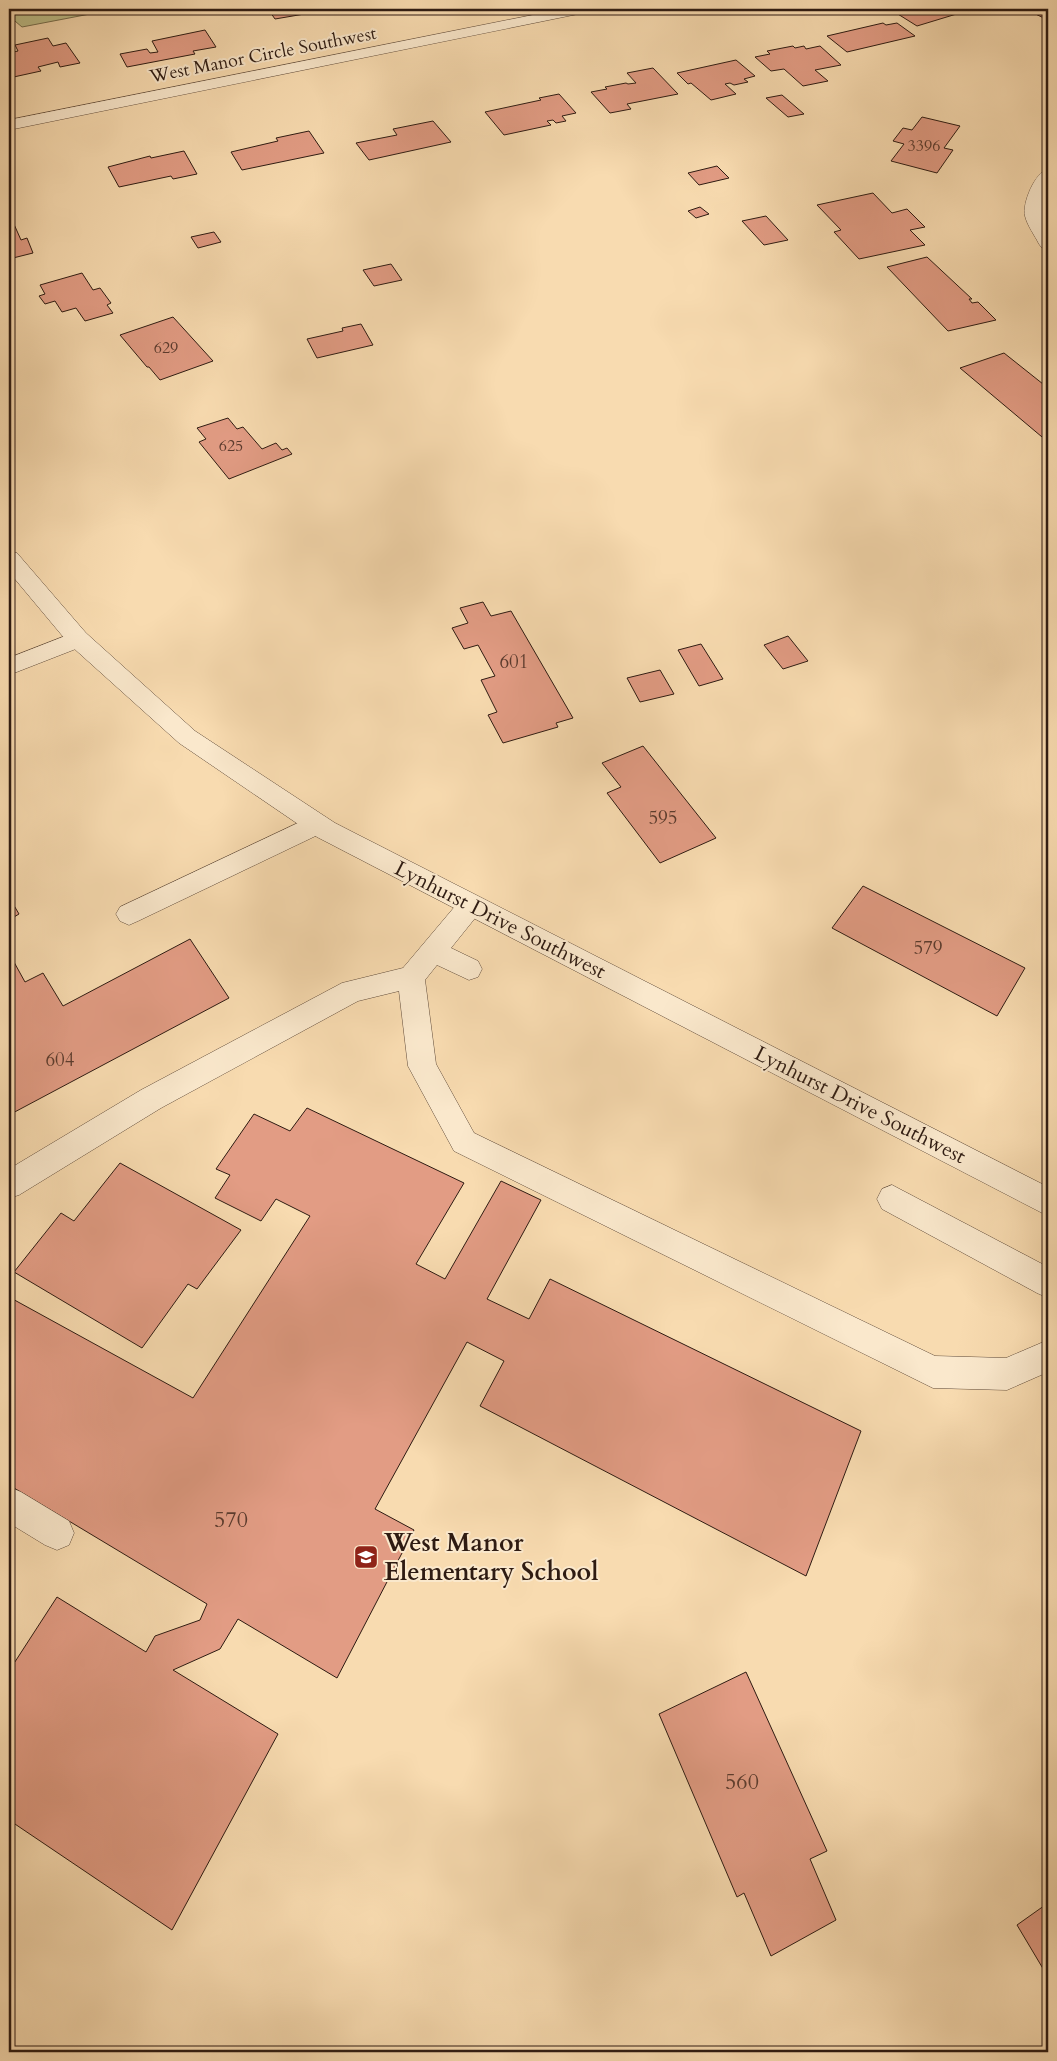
<svg xmlns="http://www.w3.org/2000/svg" width="1057" height="2061" viewBox="0 0 1057 2061" font-family="Cardo,serif">
	<rect width="100%" height="100%" fill="#f8dbb0"/>
	<filter id="stains"><feTurbulence type="fractalNoise" baseFrequency=".004" numOctaves="4"/><feColorMatrix values="0 0 0 0 .2 0 0 0 0 .09 0 0 0 0 .02 0 0 0 .5 -.17"/></filter>
	<radialGradient id="worn" r=".72"><stop offset=".6" stop-color="#630" stop-opacity="0"/><stop offset="1" stop-color="#630" stop-opacity=".3"/></radialGradient>
	<!-- green -->
	<path fill="#bfc08a" stroke="#766e4e" d="M9 9H116L22 27 9 16Z"/>
	<!-- building -->
	<g fill="#e29c84" stroke="#2e1b12">
		<path d="M268 9H349L350 10 330 14 328 11H322L275 19Z"/>
		<path d="M899 9H973L917 26 893 11Z"/>
		<path d="M1025 9H1048V20Z"/>
		<path d="M883 23 886 25 897 23 915 36 847 52 827 36Z"/>
		<path d="M205 30 216 47 193 51 195 54 127 67 120 54 147 49 150 53 158 52 152 41Z"/>
		<path d="M48 38 53 46 66 43 80 63 60 67 58 62 38 67 41 71 9 78V53L18 51 15 45Z"/>
		<path d="M793 46 795 48 804 46 806 49 820 46 841 65 815 70 828 81 803 86 784 69 771 71 755 57 770 54 767 51Z"/>
		<path d="M736 60 755 76 744 79 748 82 734 85 730 83 725 84 736 94 711 100 691 83 688 84 677 73Z"/>
		<path d="M653 68 678 94 627 104 631 109 610 113 591 92 607 89 605 87 626 83 628 84 636 83 627 73Z"/>
		<path d="M559 94 576 113 562 116 566 121 556 123 553 120 547 121 551 125 504 135 485 112 541 100 539 98Z"/>
		<path d="M782 95 804 114 788 117 766 98Z"/>
		<path d="M922 117 960 126 944 148 953 150 937 173 891 161 904 144 893 141 903 128 912 130Z"/>
		<path d="M433 121 451 142 369 160 356 143 397 135 393 129Z"/>
		<path d="M309 131 324 153 242 170 231 152 278 141 276 138Z"/>
		<path d="M184 151 197 174 173 179 171 176 119 187 108 167 150 156 151 158Z"/>
		<path d="M717 166 729 178 699 185 688 173Z"/>
		<path d="M873 193 892 213 907 209 925 227 910 230 925 245 859 259 834 232 841 230 817 205Z"/>
		<path d="M700 207 709 214 696 218 688 211Z"/>
		<path d="M9 213 21 240 27 238 33 253 9 259Z"/>
		<path d="M766 216 788 240 764 245 742 221Z"/>
		<path d="M214 232 221 242 198 248 191 237Z"/>
		<path d="M927 257 972 299H969L972 303 978 302 996 320 948 331 887 267Z"/>
		<path d="M391 264 402 280 374 286 363 270Z"/>
		<path d="M82 273 93 290 100 288 111 303 107 305 113 313 85 321 76 308 62 312 55 301 45 304 39 296 45 294 40 285Z"/>
		<path d="M173 317 213 361 160 380 149 367H147L120 335Z"/>
		<path d="M361 324 373 345 317 358 307 339 343 331 342 328Z"/>
		<path d="M1004 353 1048 388V442L960 368Z"/>
		<path d="M228 418 237 429 243 427 262 449 276 443 282 450 287 448 292 454 229 479 199 442 206 439 197 428Z"/>
		<path d="M483 602 491 616 511 611 573 718 556 723 558 727 503 743 488 715 497 712 481 680 495 676 478 645 464 649 452 628 468 623 460 608Z"/>
		<path d="M788 636 808 661 783 669 764 645Z"/>
		<path d="M701 644 723 679 699 686 678 650Z"/>
		<path d="M660 670 674 694 640 702 627 678Z"/>
		<path d="M643 746 716 838 660 863 607 793 621 787 602 763Z"/>
		<path d="M863 886 1025 968 997 1016 832 928Z"/>
		<path d="M9 897 19 914 9 920Z"/>
		<path d="M190 939 229 998 9 1115V953L25 982 43 973 63 1006Z"/>
		<path d="M307 1108 464 1183 416 1264 445 1279 501 1181 541 1200 487 1299 529 1319 550 1279 861 1431 806 1576 480 1406 504 1361 467 1342 375 1509 414 1530 337 1678 238 1619 220 1649 173 1670 278 1734 172 1930 9 1820V1671L57 1597 146 1652 155 1636 200 1620 207 1604 9 1485V1297L193 1398 310 1216 276 1199 261 1221 215 1198 230 1175 216 1169 254 1114 290 1131Z"/>
		<path d="M120 1163 241 1230 197 1289 188 1284 142 1348 14 1272 61 1213 74 1221Z"/>
		<path d="M746 1672 827 1851 810 1859 836 1920 771 1956 744 1893 737 1897 659 1714Z"/>
		<path d="M1048 1903V1977L1017 1925Z"/>
	</g>
	<g fill="none" stroke-linecap="round" stroke-linejoin="round">
		<defs>
			<g id="service">
				<path d="M317 814 326 817 329 824 326 831 138 921 129 925 120 921 116 914 120 907Z"/>
				<path d="M471 895 480 898 484 905 480 912 451 948 478 961 482 969 478 977 469 980 437 965 425 980 436 1064 474 1133 935 1356 1006 1358 1048 1340V1372L1007 1390 933 1388 454 1151 408 1066 399 991 358 1001 161 1108 19 1195 9 1198V1169L141 1090 342 983 403 968 462 898Z"/>
				<path d="M892 1185 1048 1267V1298L1037 1293 882 1209 877 1199 882 1189Z"/>
				<path d="M9 1487 21 1492 69 1521 74 1533 69 1545 57 1550 45 1545 9 1523Z"/>
			</g>
			<g id="minor">
				<path d="M563 9H590L588 12 583 13 9 130V120Z"/>
				<path d="M1048 169V185L1042 215 1048 228V249L1042 248 1039 244C1035 236 1027 225 1025 216 1022 203 1035 172 1048 169Z"/>
				<path d="M78 631 86 633 89 639 86 645 9 675V658Z"/>
			</g>
			<path id="tertiary" d="M9 551 17 553 86 633 195 731 335 823 1048 1187V1216L317 837 179 743 70 645 9 572Z"/>
		</defs>
		<!-- service casing -->
		<use href="#service" stroke="#604b3a" stroke-width="1"/>
		<!-- minor casing -->
		<use href="#minor" stroke="#604b3a" stroke-width="1"/>
		<!-- tertiary casing -->
		<use href="#tertiary" stroke="#604b3a" stroke-width="1"/>
		<!-- service -->
		<use href="#service" fill="#fae8cc" fill-rule="evenodd"/>
		<!-- minor -->
		<use href="#minor" fill="#fae8cc" fill-rule="evenodd"/>
		<!-- tertiary -->
		<use href="#tertiary" fill="#fae8cc" fill-rule="evenodd"/>
	</g>
	<!-- icons -->
	<defs>
		<symbol id="school-square" viewBox="-11 -11 22 22"><rect x="-9" y="-9" width="18" height="18" rx="4" fill="#8f2418" stroke="#fae8cc"/><path d="M0-5L7-2L0 1L-7-2ZM-4 1L0 2.5L4 1V4Q0 6-4 4Z" fill="#fff"/></symbol>
	</defs>
	<g fill-rule="evenodd">
		<use href="#school-square" x="352" y="1543" width="28" height="28"/>
	</g>
	<g text-anchor="middle" dominant-baseline="central" stroke-width="4" stroke-linejoin="round" paint-order="stroke">
		<!-- far-number labels -->
		<g font-size="16" fill="#5b3b2e">
			<text x="924" y="146">3396</text>
			<text x="166" y="348">629</text>
			<text x="231" y="446">625</text>
		</g>
		<!-- far-street labels -->
		<g font-size="18" fill="#2e1b12" stroke="#fae8cc">
			<text transform="translate(263 55) rotate(-11)">West Manor Circle Southwest</text>
		</g>
		<!-- number labels -->
		<g font-size="19" fill="#5b3b2e">
			<text x="514" y="662">601</text>
			<text x="663" y="818">595</text>
			<text x="928" y="948">579</text>
			<text x="60" y="1060">604</text>
		</g>
		<!-- street labels -->
		<g font-size="21" fill="#2e1b12" stroke="#fae8cc">
			<text transform="translate(500 920) rotate(27)">Lynhurst Drive Southwest</text>
			<text transform="translate(860 1105) rotate(27)">Lynhurst Drive Southwest</text>
		</g>
		<!-- near-number labels -->
		<g font-size="22" fill="#5b3b2e">
			<text x="231" y="1520">570</text>
			<text x="742" y="1782">560</text>
		</g>
		<!-- near-poi labels -->
		<g font-size="25" font-weight="bold" fill="#2e1b12" stroke="#fae8cc" text-anchor="start">
			<text x="384" y="1543">West Manor<tspan x="384" dy="29">Elementary School</tspan></text>
		</g>
	</g>
	<!-- margin -->
	<rect width="1057" height="2061" fill="none" stroke="#f8dbb0" stroke-width="30"/>
	<rect x="10" y="10" width="1037" height="2041" fill="none" stroke="#2e1b12" stroke-width="2.5"/>
	<rect x="15" y="15" width="1027" height="2031" fill="none" stroke="#2e1b12"/>
	<rect width="100%" height="100%" filter="url(#stains)"/>
	<rect width="100%" height="100%" fill="url(#worn)"/>
</svg>
